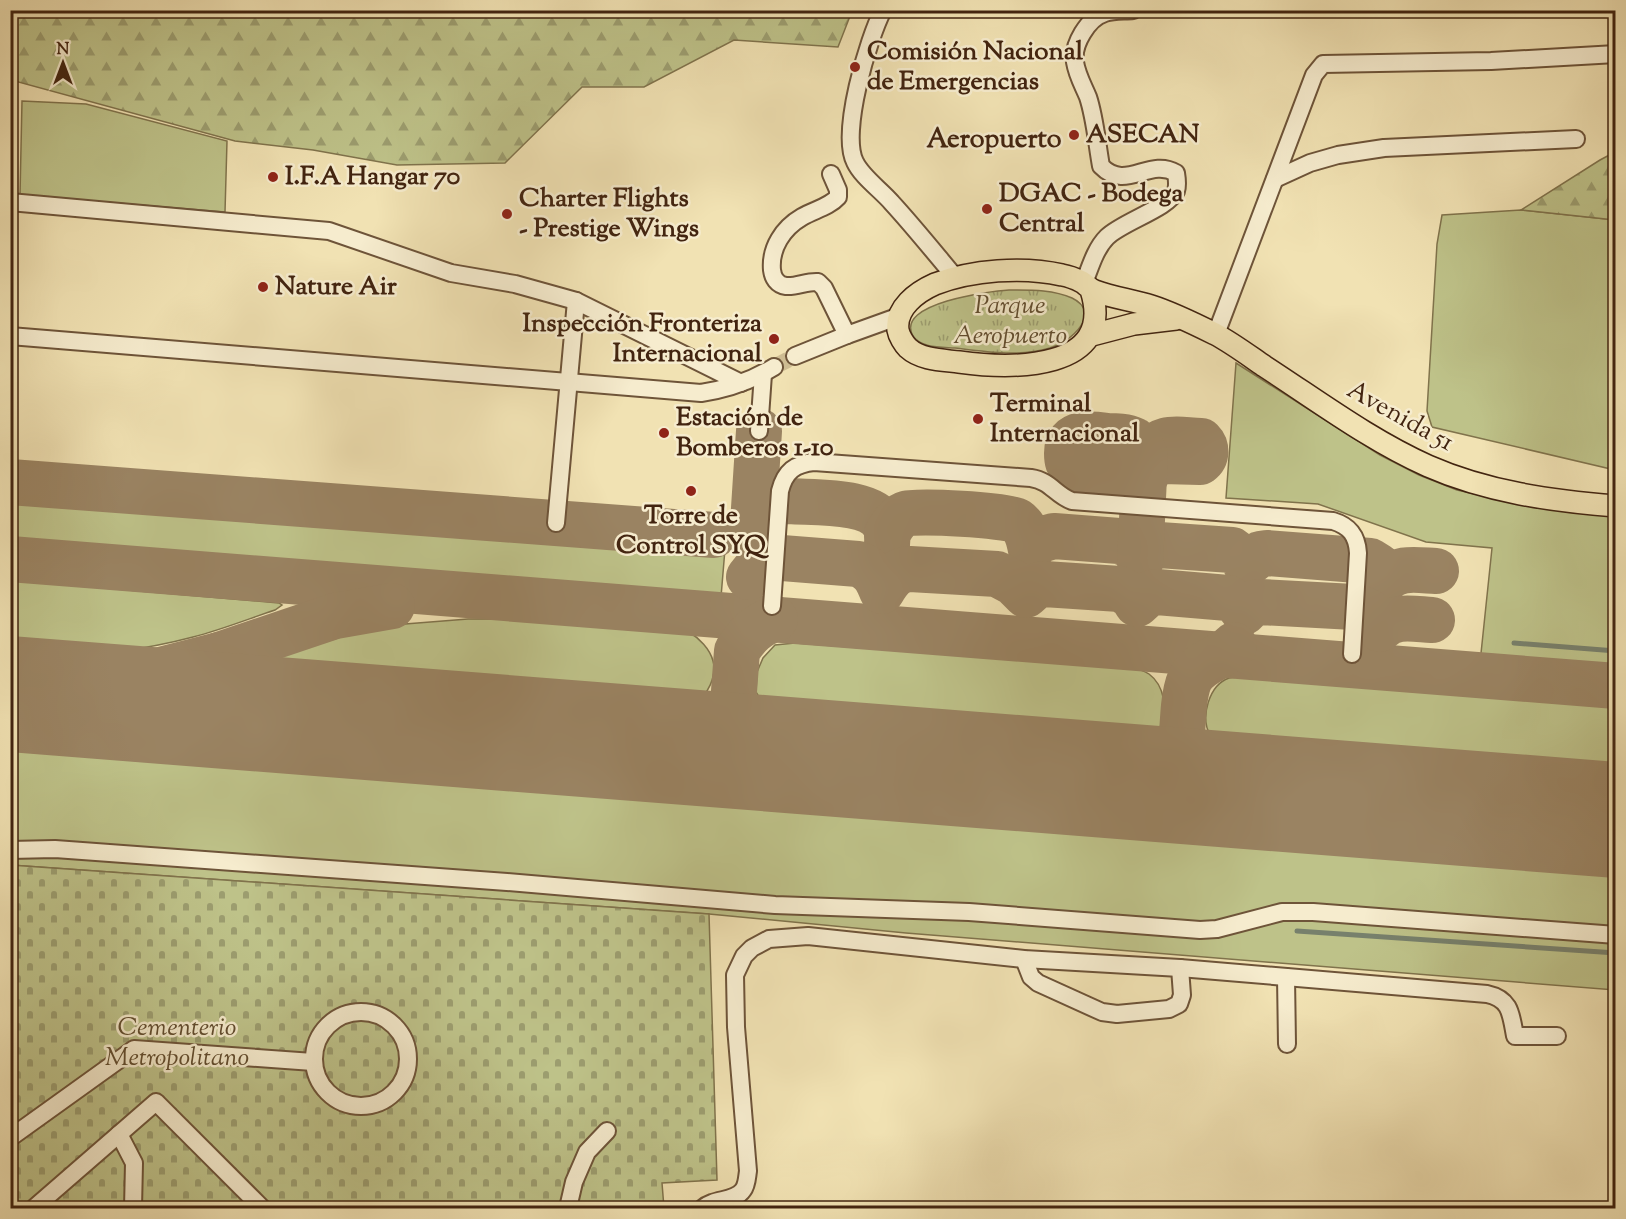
<svg xmlns="http://www.w3.org/2000/svg" width="1626" height="1219" viewBox="0 0 1626 1219" font-family="'Sorts Mill Goudy',serif">
	<defs>
		<pattern id="forest-firs" width="22" height="20" patternUnits="userSpaceOnUse" patternTransform="scale(1.5)"><rect width="22" height="20" fill="#bec289"/><path d="M5 1l3.5 6h-7zM16 11l3.5 6h-7z" fill="#9c9d6f"/></pattern>
		<pattern id="cemetery-stones" width="16" height="16" patternUnits="userSpaceOnUse" patternTransform="scale(1.5)"><rect width="16" height="16" fill="#bec289"/><path d="M2 7V4a2 2 0 0 1 4 0v3zM10 15v-3a2 2 0 0 1 4 0v3z" fill="#9c9d6f"/></pattern>
		<pattern id="park-tufts" width="24" height="20" patternUnits="userSpaceOnUse" patternTransform="scale(1.5)"><rect width="24" height="20" fill="#bec289"/><path d="M3 7l-1-3M5 7V3M7 7l1-3M15 17l-1-3M17 17v-4M19 17l1-3" fill="none" stroke="#9c9d6f"/></pattern>
	</defs>
	<rect width="100%" height="100%" fill="#f1e2b3"/>
	<filter id="stains"><feTurbulence type="fractalNoise" baseFrequency=".00333" numOctaves="4"/><feColorMatrix values="0 0 0 0 .2 0 0 0 0 .09 0 0 0 0 .02 0 0 0 .5 -.17"/></filter>
	<radialGradient id="worn" r=".72"><stop offset=".6" stop-color="#630" stop-opacity="0"/><stop offset="1" stop-color="#630" stop-opacity=".3"/></radialGradient>
	<!-- grass -->
	<g fill="#bec289" stroke="#80734c" stroke-width="1.5">
		<path d="M22 101 86 104 227 141 225 212 20 195Z"/>
		<path d="M1521 210 1615 220V470L1432 427 1427 411 1437 244 1442 215Z"/>
		<path d="M1236 363 1380 455 1419 475 1457 490 1502 500 1615 515V672L1480 663 1492 548 1426 542 1318 504 1226 498Z"/>
		<path d="M10 496 725 549 721 597 11 539Z"/>
		<path d="M10 580 279 603 282 605 275 610C248 619 221 630 193 637 133 653 72 658 11 656Z"/>
		<path d="M468 619H539L689 632C699 638 710 649 713 661 717 675 708 697 694 702 685 705 674 704 665 705L243 672 251 666 289 653 354 633 405 624Z"/>
		<path d="M795 643 1136 668C1140 670 1146 672 1149 674 1164 685 1169 711 1160 727 1153 738 1136 741 1126 745L784 717 765 707 756 692 757 672 763 658 775 645Z"/>
		<path d="M1249 672 1615 701V783L1238 753C1229 749 1215 745 1210 735 1200 717 1209 685 1229 678 1235 676 1243 678 1249 678Z"/>
		<path d="M11 729 1615 858V931L1314 907 1216 924 776 901 11 845Z"/>
		<path d="M11 854 969 916 1200 934 1282 916 1615 939V990L906 933 709 914 11 865Z"/>
	</g>
	<!-- forest -->
	<g fill="url(#forest-firs)" stroke="#80734c" stroke-width="1.5">
		<path d="M10 11 11 10 852 11 838 47 734 40 644 87H582L505 163 397 165 313 150 235 141 11 80Z"/>
		<path d="M1615 152V220L1521 210 1600 160Z"/>
	</g>
	<!-- cemetery -->
	<path fill="url(#cemetery-stones)" stroke="#80734c" stroke-width="1.5" d="M10 865 709 914 717 1180 662 1183 664 1208H11Z"/>
	<!-- park -->
	<path fill="url(#park-tufts)" stroke="#80734c" stroke-width="1.5" d="M1009 290C1029 290 1052 289 1072 298 1103 313 1071 342 1050 348 1019 357 987 352 955 348 942 347 920 348 913 336 894 303 991 291 1009 290Z"/>
	<g fill="none" stroke-linecap="round" stroke-linejoin="round">
		<!-- stream -->
		<g stroke="#77806c" stroke-width="5">
			<path d="M1514 643 1616 651"/>
			<path d="M1297 931 1616 953"/>
		</g>
		<!-- taxiway -->
		<g stroke="#9a8362" stroke-width="46">
			<path d="M1144 480C1148 470 1153 464 1163 461L1200 462C1207 457 1207 447 1201 441 1176 440 1163 434 1145 455"/>
			<path d="M10 482 714 535"/>
			<path d="M753 523C762 506 772 503 790 501 815 503 876 499 886 528 889 538 886 551 885 561"/>
			<path d="M887 534C892 526 896 518 905 514 916 510 1007 515 1017 521 1026 527 1029 539 1031 550L1036 541 1054 536 1119 541 1134 547 1140 556 1153 546 1159 545 1232 550 1243 558 1246 565 1260 554 1267 553 1370 561 1378 566 1384 581C1398 566 1416 570 1436 571"/>
			<path d="M752 539 759 431"/>
			<path d="M10 559 1616 686"/>
			<path d="M1140 563 1145 455C1142 449 1140 444 1134 440 1126 436 1116 436 1107 436 1092 434 1067 430 1067 453 1067 455 1067 459 1068 462 1078 485 1124 464 1143 490"/>
			<path d="M749 577C758 565 766 557 782 558L858 564C872 569 877 578 882 591 889 579 896 570 910 569L997 574 1014 583 1026 595 1036 586 1044 584 1120 589 1132 596 1137 604 1148 594 1157 592 1228 598 1237 603 1244 612 1253 603 1260 602 1354 607C1370 609 1374 614 1380 629 1394 614 1413 619 1432 620"/>
			<path d="M219 655C201 679 203 690 223 711"/>
			<path d="M10 690 50 687 137 676 219 655 335 616 392 606"/>
			<path d="M732 718 743 738 765 753"/>
			<path d="M696 748 719 734 732 718 737 651C747 635 757 625 775 619"/>
			<path d="M1180 751C1187 769 1195 779 1211 789"/>
			<path d="M1145 783C1186 760 1180 749 1184 706 1185 696 1186 688 1190 679 1200 661 1221 659 1234 645"/>
		</g>
		<!-- runway -->
		<path stroke="#9a8362" stroke-width="116" d="M10 694 1616 820"/>
		<!-- minor-tunnel -->
		<path stroke="#cebc92" stroke-width="16" stroke-dasharray="16 8" stroke-linecap="butt" d="M774 367 795 356"/>
		<defs>
			<g id="minor">
				<path d="M883 10C868 39 840 133 855 162 862 177 881 190 892 203 914 227 934 252 955 277"/>
				<path d="M831 174 838 190V197C829 207 814 210 802 217 783 228 770 248 772 270 773 278 777 285 786 286 797 287 807 281 818 282L824 288 847 335"/>
				<path d="M1275 179 1310 163 1338 155 1384 148 1576 139"/>
				<path d="M10 202 329 231 451 273 515 284 576 301 741 383"/>
				<path d="M1084 283C1090 268 1095 249 1107 237 1122 222 1169 208 1176 191 1178 185 1177 179 1176 173 1149 157 1126 192 1101 166 1097 144 1095 118 1088 97 1083 85 1077 75 1075 62 1072 45 1088 18 1105 13 1113 10 1125 11 1133 10"/>
				<path d="M1216 334 1314 75 1323 64 1491 61 1616 54"/>
				<path d="M10 336 701 393C727 389 751 381 774 367"/>
				<path d="M795 356 847 335 897 317"/>
				<path d="M759 431 763 374"/>
				<path d="M556 523 576 301"/>
				<path d="M772 606 780 491C785 471 795 464 814 462L1031 478C1051 481 1055 495 1072 501L1333 521C1350 526 1357 536 1358 553L1352 654"/>
				<path d="M10 850 55 849 507 882 775 905 969 912 1200 930 1217 929 1282 912H1313L1616 935"/>
				<path d="M1024 959 1031 977 1038 983 1102 1012 1117 1014 1169 1009 1179 1004 1182 995 1180 968"/>
				<path d="M1286 977 1287 1044"/>
				<circle cx="361" cy="1059" r="47"/>
				<path d="M119 1134 134 1163 133 1208"/>
				<path d="M10 1138 134 1049 313 1062"/>
				<path d="M34 1208 156 1102 262 1208"/>
				<path d="M568 1208 574 1182 587 1152 607 1131"/>
				<path d="M703 1208C714 1198 735 1202 743 1190 747 1185 747 1177 748 1171L736 1027 735 975 744 956 752 948 769 939 808 936 1024 959 1180 968 1487 994C1511 999 1511 1015 1515 1036H1557"/>
			</g>
			<g id="major">
				<path d="M1091 290C1117 372 1010 369 959 362 943 360 921 360 908 348 904 344 899 336 898 330 895 308 917 292 935 284 972 270 1023 266 1062 275 1068 276 1076 279 1082 282 1087 285 1089 289 1095 291 1113 298 1133 300 1151 306 1173 313 1195 324 1215 334 1232 343 1248 355 1264 366 1318 401 1370 440 1428 466 1487 492 1552 501 1616 506"/>
				<path d="M1092 335 1134 324 1176 319"/>
			</g>
		</defs>
		<!-- minor casing -->
		<use href="#minor" stroke="#6e5439" stroke-width="20"/>
		<!-- major casing -->
		<use href="#major" stroke="#422410" stroke-width="24"/>
		<!-- minor -->
		<use href="#minor" stroke="#f6ecce" stroke-width="16"/>
		<!-- major -->
		<use href="#major" stroke="#f1e2b3" stroke-width="21"/>
	</g>
	<!-- markers -->
	<g fill="#8f2418" stroke="#f6ecce" stroke-width="2">
		<circle cx="855" cy="67" r="6"/>
		<circle cx="1074" cy="135" r="6"/>
		<circle cx="273" cy="177" r="6"/>
		<circle cx="987" cy="209" r="6"/>
		<circle cx="507" cy="214" r="6"/>
		<circle cx="263" cy="287" r="6"/>
		<circle cx="774" cy="339" r="6"/>
		<circle cx="978" cy="419" r="6"/>
		<circle cx="664" cy="433" r="6"/>
		<circle cx="691" cy="491" r="6"/>
	</g>
	<g text-anchor="middle" dominant-baseline="central" stroke-width="5" stroke-linejoin="round" paint-order="stroke">
		<!-- poi labels -->
		<g font-size="26" font-weight="bold" fill="#422410" stroke="#f6ecce" text-anchor="start">
			<text x="867" y="52">Comisión Nacional<tspan x="867" dy="30">de Emergencias</tspan></text>
			<text x="1086" y="135">ASECAN</text>
			<text x="285" y="177">I.F.A Hangar 70</text>
			<text x="999" y="194">DGAC - Bodega<tspan x="999" dy="30">Central</tspan></text>
			<text x="519" y="199">Charter Flights<tspan x="519" dy="30">- Prestige Wings</tspan></text>
			<text x="275" y="287">Nature Air</text>
			<text x="762" y="324" text-anchor="end">Inspección Fronteriza<tspan x="762" dy="30">Internacional</tspan></text>
			<text x="990" y="404">Terminal<tspan x="990" dy="30">Internacional</tspan></text>
			<text x="676" y="418">Estación de<tspan x="676" dy="30">Bomberos 1-10</tspan></text>
			<text x="691" y="516" text-anchor="middle">Torre de<tspan x="691" dy="30">Control SYQ</tspan></text>
		</g>
		<!-- park labels -->
		<g font-size="26" font-style="italic" fill="#614c2e" stroke="#f6ecce">
			<text x="1010" y="306">Parque<tspan x="1010" dy="30">Aeropuerto</tspan></text>
			<text x="177" y="1028">Cementerio<tspan x="177" dy="30">Metropolitano</tspan></text>
		</g>
		<!-- street labels -->
		<g font-size="26" fill="#422410" stroke="#f6ecce">
			<text transform="translate(1400 417) rotate(29)">Avenida 51</text>
		</g>
		<!-- neighbourhood labels -->
		<g font-size="27" font-weight="bold" fill="#422410" stroke="#f6ecce">
			<text x="994" y="140">Aeropuerto</text>
		</g>
	</g>
	<!-- margin -->
	<rect width="1626" height="1219" fill="none" stroke="#f1e2b3" stroke-width="36"/>
	<rect x="12" y="12" width="1602" height="1195" fill="none" stroke="#422410" stroke-width="3"/>
	<rect x="18" y="18" width="1590" height="1183" fill="none" stroke="#422410" stroke-width="1.5"/>
	<!-- north arrow -->
	<g transform="translate(63 63)" stroke="#f6ecce" stroke-width="4.5" paint-order="stroke">
	<path d="M0-4.5L10 22L0 15L-10 22Z" fill="#422410"/>
	<text y="-9" font-size="16" font-weight="bold" text-anchor="middle" fill="#422410">N</text>
	</g>
	<rect width="100%" height="100%" filter="url(#stains)"/>
	<rect width="100%" height="100%" fill="url(#worn)"/>
</svg>
